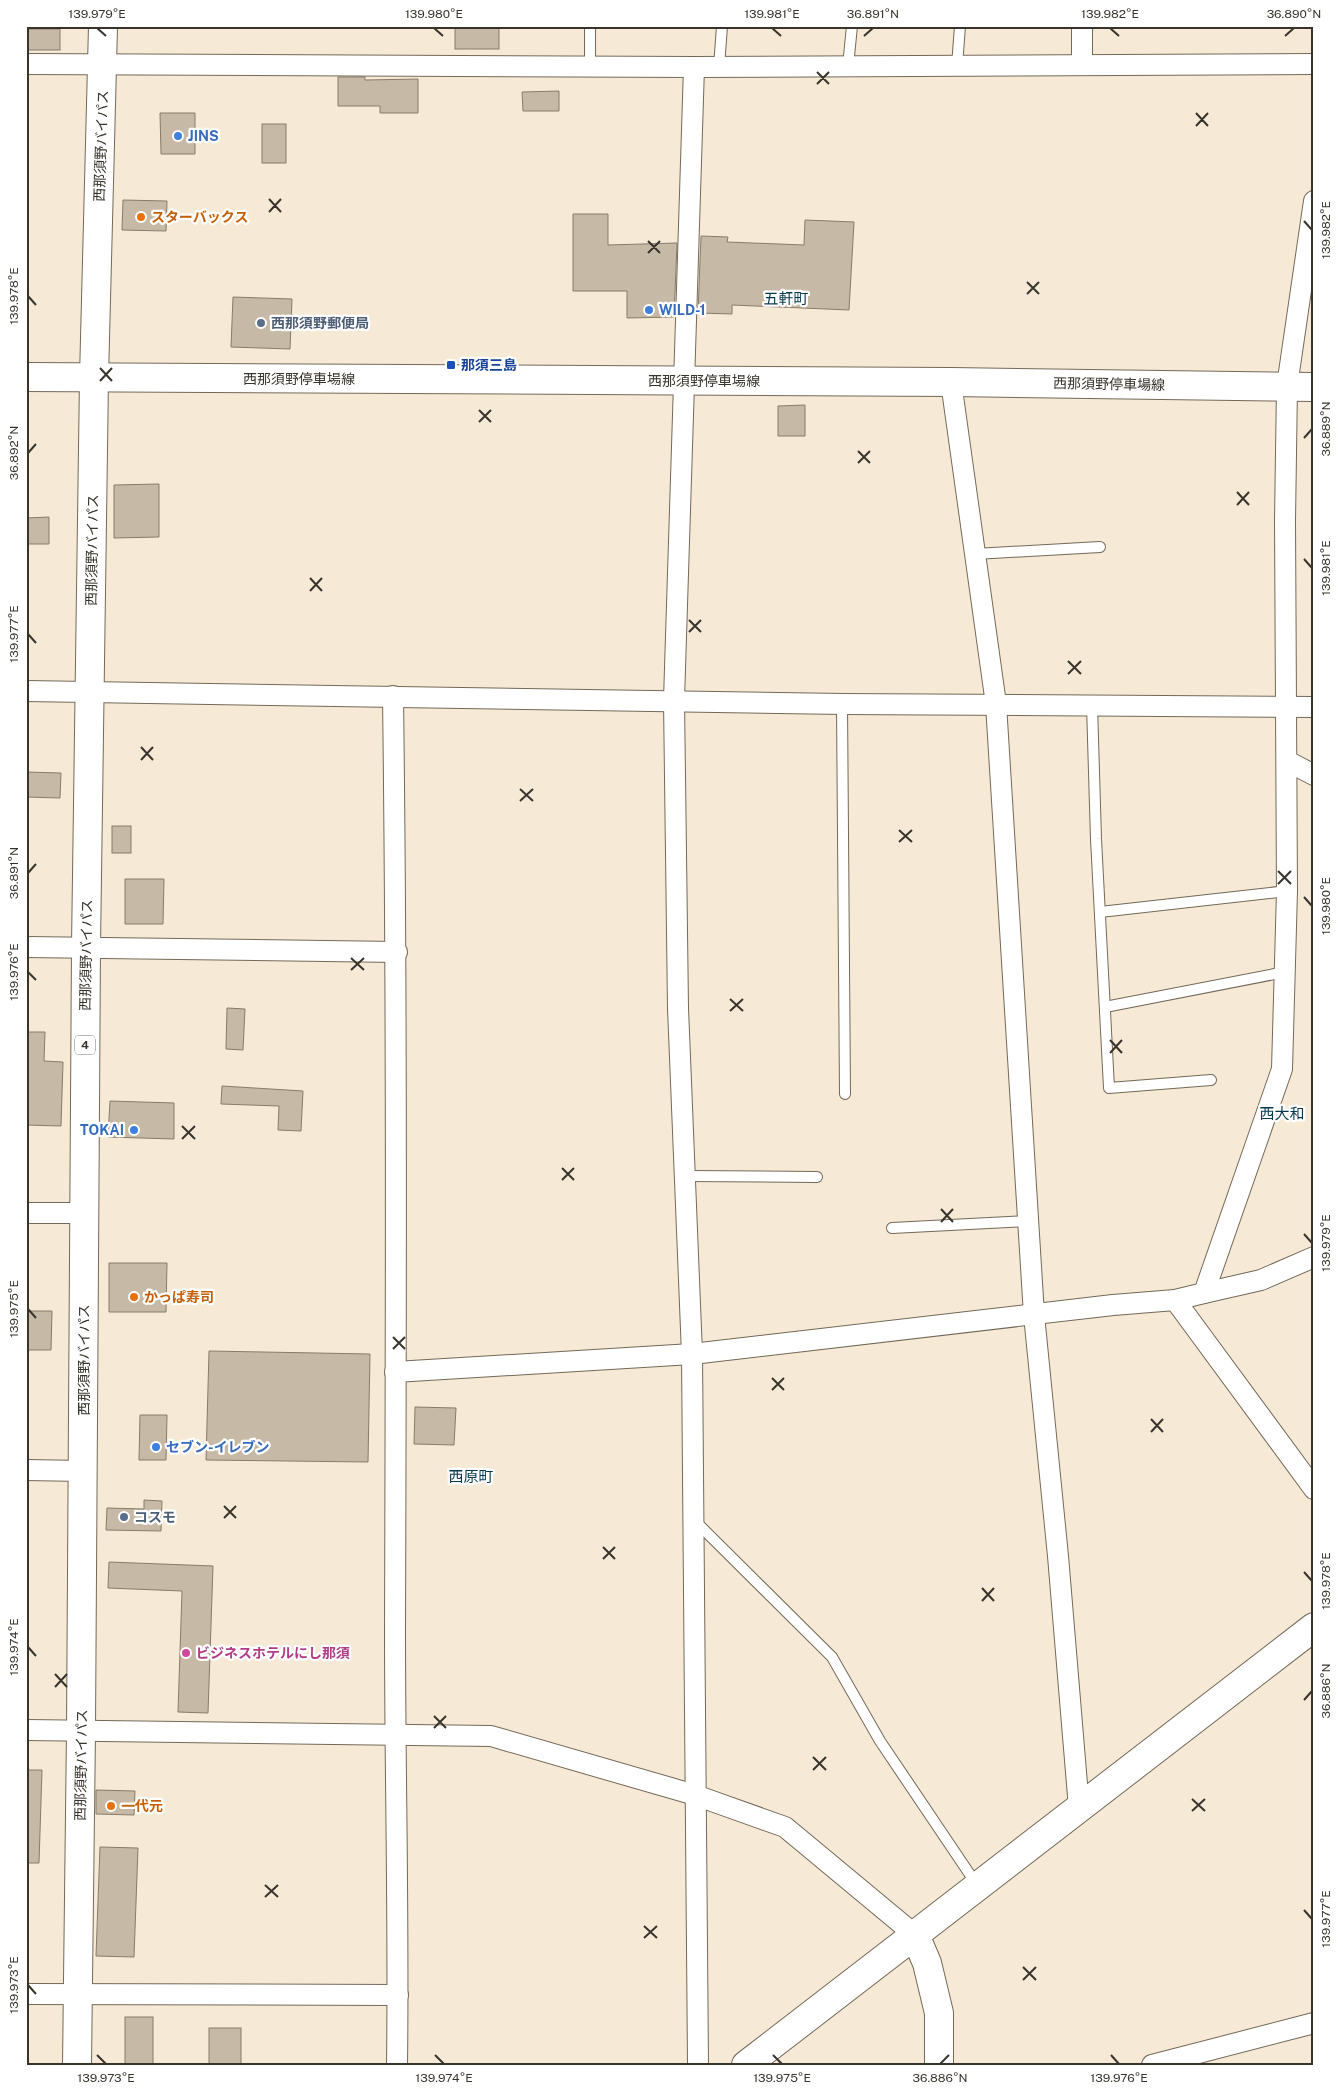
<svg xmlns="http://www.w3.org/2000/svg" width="1340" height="2091" viewBox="0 0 1340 2091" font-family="'Public Sans','Noto Sans JP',sans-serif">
	<rect width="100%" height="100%" fill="#f6e9d6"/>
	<!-- building -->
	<g fill="#c6baa7" stroke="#877c6a">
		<rect x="455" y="26" width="44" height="23"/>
		<rect x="26" y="29" width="34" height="21"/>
		<path d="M338 77H365V80L418 79V113H380V106H338Z"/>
		<path d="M559 91V111H523L522 92Z"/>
		<path d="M160 113H195V154H161Z"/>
		<rect x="262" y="124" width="24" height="39"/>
		<path d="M123 200 167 201 166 231 122 230Z"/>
		<path d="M573 214H608V245L677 243 674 317 627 318V291H573Z"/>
		<path d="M805 220 854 222 849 310 732 305V314L698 313 701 236 728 237 727 242 804 245Z"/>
		<path d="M233 297 292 299 290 349 231 347Z"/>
		<path d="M805 405V436H778V406Z"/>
		<path d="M159 484V537L114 538V485Z"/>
		<path d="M49 517V544H26V518Z"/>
		<path d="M26 772 61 773 60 798 26 797Z"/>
		<rect x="112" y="826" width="19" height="27"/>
		<path d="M125 879H164L163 924H125Z"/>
		<path d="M227 1008 245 1009 243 1050 226 1049Z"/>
		<path d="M26 1032H45L44 1061 63 1062 61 1126 26 1125Z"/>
		<path d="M222 1086 303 1091 301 1131 278 1130 279 1106 221 1104Z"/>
		<path d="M110 1101 174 1103V1139L108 1137Z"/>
		<path d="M109 1263H167L166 1312H109Z"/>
		<path d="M26 1311H52L51 1350H26Z"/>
		<path d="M209 1351 370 1354 368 1462 206 1460Z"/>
		<path d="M415 1407 456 1408 454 1445 414 1444Z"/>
		<path d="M140 1415H167L166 1460H139Z"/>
		<path d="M144 1500 162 1501 161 1531 106 1530 107 1508 144 1509Z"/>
		<path d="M109 1562 213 1566 208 1713 178 1712 182 1591 108 1588Z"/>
		<path d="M26 1770H42L39 1863H26Z"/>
		<path d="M96 1790 135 1791 134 1815 96 1814Z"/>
		<path d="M100 1847 138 1848 134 1957 96 1956Z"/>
		<rect x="125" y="2017" width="28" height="48"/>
		<rect x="209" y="2028" width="32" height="37"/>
	</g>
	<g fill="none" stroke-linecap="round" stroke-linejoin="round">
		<defs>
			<g id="lane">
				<path d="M590 26V66"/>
				<path d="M848 66 852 26"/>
				<path d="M957 66 960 26"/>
				<path d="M719 67 722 26"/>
				<path d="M975 554 1100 547"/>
				<path d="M842 703 845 1094"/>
				<path d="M1092 705 1096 839 1109 1088 1211 1080"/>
				<path d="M1100 912 1287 891"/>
				<path d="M1105 1007 1285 972"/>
				<path d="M685 1176 817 1177"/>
				<path d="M892 1228 1029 1221"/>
				<path d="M694 1520 832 1657 880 1741 977 1885"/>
			</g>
			<g id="street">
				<path d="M1082 26V65"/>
				<path d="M26 64 694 67 1314 64"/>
				<path d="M694 67 674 700 678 1008 692 1354 698 2065"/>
				<path d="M951 382 996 704 1034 1315 1058 1556 1079 1808"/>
				<path d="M26 691 843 704 1314 707"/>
				<path d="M393 696C397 1008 396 1320 395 1632 395 1776 399 1920 397 2065"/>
				<path d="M1287 761 1314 775"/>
				<path d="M26 947 397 952"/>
				<path d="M26 1213H85"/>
				<path d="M1204 1293 1261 1280 1314 1257"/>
				<path d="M1175 1300 1314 1489"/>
				<path d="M395 1372 692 1354 1113 1305 1175 1300 1204 1293 1282 1069 1287 891 1285 521 1287 386 1314 201"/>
				<path d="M26 1470 83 1471"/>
				<path d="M26 1730 491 1736 695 1795 785 1827 915 1935"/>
				<path d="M26 1994 398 1995"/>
				<path d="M1152 2065 1314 2023"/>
			</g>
			<g id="secondary">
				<path d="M26 377 951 382 1314 387"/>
				<path d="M915 1935 927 1963 939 2013V2065"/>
				<path d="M746 2065 1314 1627"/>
			</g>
			<path id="highway" d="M77 2065 81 1730 86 947 94 378 103 26"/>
		</defs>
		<!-- lane casing -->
		<use href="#lane" stroke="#746958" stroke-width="12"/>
		<!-- street casing -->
		<use href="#street" stroke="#746958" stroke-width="22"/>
		<!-- secondary casing -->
		<use href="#secondary" stroke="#746958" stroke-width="30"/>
		<!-- highway casing -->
		<use href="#highway" stroke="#746958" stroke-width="30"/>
		<!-- lane -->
		<use href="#lane" stroke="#fff" stroke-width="10"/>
		<!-- street -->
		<use href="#street" stroke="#fff" stroke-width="20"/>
		<!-- secondary -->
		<use href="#secondary" stroke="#fff" stroke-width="28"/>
		<!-- highway -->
		<use href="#highway" stroke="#fff" stroke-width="28"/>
	</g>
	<!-- ticks -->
	<path fill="none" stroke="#38342c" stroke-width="2" d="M97 28 106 36M434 28 443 36M772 28 781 36M1110 28 1119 36M864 36 873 28M1285 36 1294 28M817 72 829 84M817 84 829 72M1196 113 1208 126M1196 126 1208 113M269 199 281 212M269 212 281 199M1304 221 1312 230M648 241 660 253M648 253 660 241M1027 282 1039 294M1027 294 1039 282M28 296 36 305M100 368 112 381M100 381 112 368M479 410 491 422M479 422 491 410M1304 438 1312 429M858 451 870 463M28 453 36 444M858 463 870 451M1237 492 1249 505M1237 505 1249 492M1304 559 1312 568M310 578 322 591M310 591 322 578M689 620 701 632M689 632 701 620M28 634 36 643M1068 661 1081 674M1068 674 1081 661M141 747 153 760M141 760 153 747M520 789 533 801M520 801 533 789M899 830 912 842M899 842 912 830M1278 871 1291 884M28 873 36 864M1278 884 1291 871M1304 897 1312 906M351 958 364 970M351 970 364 958M28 972 36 980M730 999 743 1011M730 1011 743 999M1110 1040 1122 1053M1110 1053 1122 1040M182 1126 195 1139M182 1139 195 1126M562 1168 574 1180M562 1180 574 1168M941 1209 953 1222M941 1222 953 1209M1304 1234 1312 1243M28 1309 36 1318M393 1337 405 1349M393 1349 405 1337M772 1378 784 1390M772 1390 784 1378M1151 1419 1163 1432M1151 1432 1163 1419M224 1506 236 1518M224 1518 236 1506M603 1547 615 1559M603 1559 615 1547M1304 1572 1312 1581M982 1588 994 1601M982 1601 994 1588M28 1647 36 1656M55 1674 67 1687M55 1687 67 1674M1304 1700 1312 1691M434 1716 446 1728M434 1728 446 1716M813 1757 826 1770M813 1770 826 1757M1192 1799 1205 1811M1192 1811 1205 1799M265 1885 278 1897M265 1897 278 1885M1304 1910 1312 1919M644 1926 657 1938M644 1938 657 1926M1023 1967 1036 1980M1023 1980 1036 1967M28 1985 36 1994M97 2055 106 2064M435 2055 444 2064M773 2055 782 2064M1111 2055 1119 2064M940 2064 949 2055"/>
	<!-- markers -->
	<g fill="#3f7fe0" stroke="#fff" stroke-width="2">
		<circle cx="178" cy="136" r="5"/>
		<circle cx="649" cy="310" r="5"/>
		<circle cx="134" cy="1130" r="5"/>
		<circle cx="156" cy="1447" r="5"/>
	</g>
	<g fill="#e8710a" stroke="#fff" stroke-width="2">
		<circle cx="141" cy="217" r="5"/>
		<circle cx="134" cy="1297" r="5"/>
		<circle cx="111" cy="1806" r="5"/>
	</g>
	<g fill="#5c6f8a" stroke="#fff" stroke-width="2">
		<circle cx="261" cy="323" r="5"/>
		<circle cx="124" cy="1517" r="5"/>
	</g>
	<rect fill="#1a4fb4" stroke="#fff" stroke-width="2" x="446" y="360" width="10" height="10" rx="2.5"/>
	<circle fill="#d1479c" stroke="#fff" stroke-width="2" cx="186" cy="1653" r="5"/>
	<g text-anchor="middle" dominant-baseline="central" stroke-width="4.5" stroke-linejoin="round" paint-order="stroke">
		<!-- shield labels -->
		<rect fill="#fff" stroke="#74716b" stroke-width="1" x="75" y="1035.5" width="20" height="19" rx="4"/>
		<g font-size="12" font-weight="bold" fill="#38342c">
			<text x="85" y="1045">4</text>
		</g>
		<!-- shop labels -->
		<g font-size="14" font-weight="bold" fill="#366cbe" stroke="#fff" text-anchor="start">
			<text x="188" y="136">JINS</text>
			<text x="659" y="310">WILD-1</text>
			<text x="124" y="1130" text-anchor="end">TOKAI</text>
			<text x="166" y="1447">セブン-イレブン</text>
		</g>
		<!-- street labels -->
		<g font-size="14" fill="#38342c" stroke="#fff">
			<text transform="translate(101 146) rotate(-88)">西那須野バイパス</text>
			<text x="299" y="379">西那須野停車場線</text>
			<text x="704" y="381">西那須野停車場線</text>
			<text transform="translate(1109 384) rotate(1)">西那須野停車場線</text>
			<text transform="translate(92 550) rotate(-89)">西那須野バイパス</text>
			<text transform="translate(86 955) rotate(-89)">西那須野バイパス</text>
			<text transform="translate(84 1360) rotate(-90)">西那須野バイパス</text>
			<text transform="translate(81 1765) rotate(-89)">西那須野バイパス</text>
		</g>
		<!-- food labels -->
		<g font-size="14" font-weight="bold" fill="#c56008" stroke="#fff" text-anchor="start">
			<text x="151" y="217">スターバックス</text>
			<text x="144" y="1297">かっぱ寿司</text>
			<text x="121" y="1806">一代元</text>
		</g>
		<!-- service labels -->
		<g font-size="14" font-weight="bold" fill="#4e5e75" stroke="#fff" text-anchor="start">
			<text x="271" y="323">西那須野郵便局</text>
			<text x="134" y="1517">コスモ</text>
		</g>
		<!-- transit labels -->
		<g font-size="14" font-weight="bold" fill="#164399" stroke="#fff" text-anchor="start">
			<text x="461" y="365">那須三島</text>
		</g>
		<!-- hotel labels -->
		<g font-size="14" font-weight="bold" fill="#b23c85" stroke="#fff" text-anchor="start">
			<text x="196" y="1653">ビジネスホテルにし那須</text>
		</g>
		<!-- neighbourhood labels -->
		<g font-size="15" fill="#04394b" stroke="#fff">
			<text x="786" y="298">五軒町</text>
			<text x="1282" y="1113">西大和</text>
			<text x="471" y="1476">西原町</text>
		</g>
	</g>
	<!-- border -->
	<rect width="1340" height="2091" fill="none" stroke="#ffffff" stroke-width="55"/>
	<rect x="28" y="28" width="1284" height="2036" fill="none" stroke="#38342c" stroke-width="2"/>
	<g font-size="12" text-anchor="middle" fill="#38342c">
		<text x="97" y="18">139.979°E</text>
		<text x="434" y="18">139.980°E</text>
		<text x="772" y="18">139.981°E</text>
		<text x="873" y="18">36.891°N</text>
		<text x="1110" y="18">139.982°E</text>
		<text x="1294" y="18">36.890°N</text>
		<text transform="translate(1326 230) rotate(-90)" y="4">139.982°E</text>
		<text transform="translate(14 296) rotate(-90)" y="4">139.978°E</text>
		<text transform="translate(1326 429) rotate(-90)" y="4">36.889°N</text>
		<text transform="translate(14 453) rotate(-90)" y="4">36.892°N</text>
		<text transform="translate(1326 568) rotate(-90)" y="4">139.981°E</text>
		<text transform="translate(14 634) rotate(-90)" y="4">139.977°E</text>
		<text transform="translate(14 873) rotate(-90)" y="4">36.891°N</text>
		<text transform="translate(1326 906) rotate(-90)" y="4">139.980°E</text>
		<text transform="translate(14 972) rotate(-90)" y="4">139.976°E</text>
		<text transform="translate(1326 1243) rotate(-90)" y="4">139.979°E</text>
		<text transform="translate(14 1309) rotate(-90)" y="4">139.975°E</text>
		<text transform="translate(1326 1581) rotate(-90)" y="4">139.978°E</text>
		<text transform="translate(14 1647) rotate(-90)" y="4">139.974°E</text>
		<text transform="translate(1326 1691) rotate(-90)" y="4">36.886°N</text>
		<text transform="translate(1326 1919) rotate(-90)" y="4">139.977°E</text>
		<text transform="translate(14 1985) rotate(-90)" y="4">139.973°E</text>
		<text x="106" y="2082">139.973°E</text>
		<text x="444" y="2082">139.974°E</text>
		<text x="782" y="2082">139.975°E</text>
		<text x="940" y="2082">36.886°N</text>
		<text x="1119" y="2082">139.976°E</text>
	</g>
</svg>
